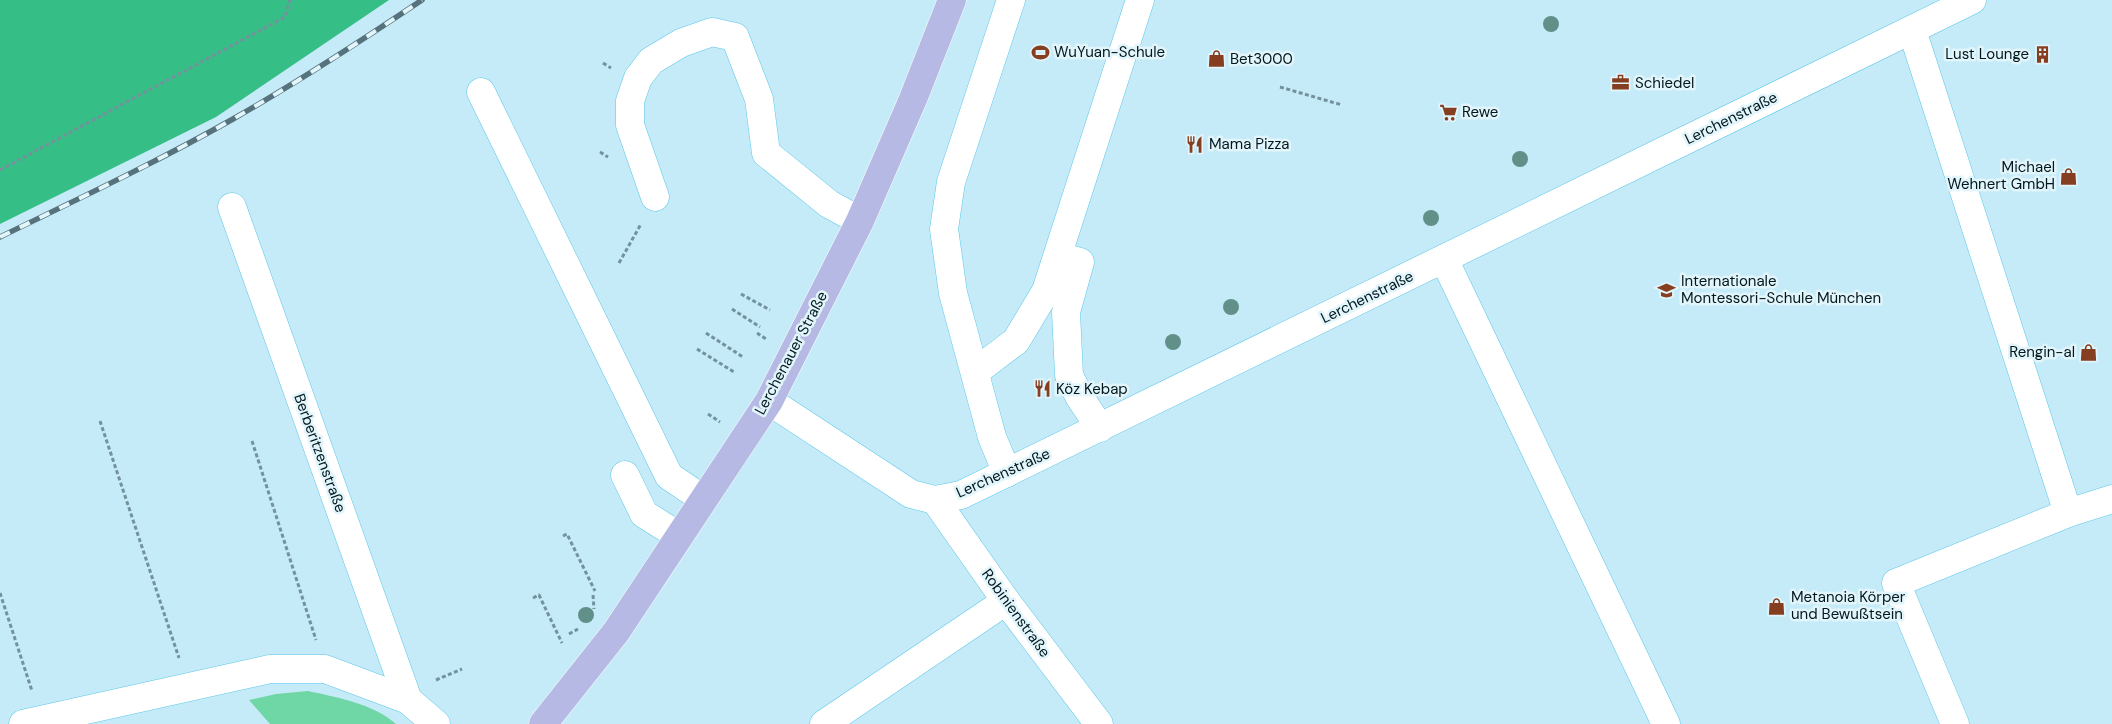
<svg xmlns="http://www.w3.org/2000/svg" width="2112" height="724" viewBox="0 0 2112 724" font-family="'DM Sans',sans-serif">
	<rect width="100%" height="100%" fill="#c5ebf8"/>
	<!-- green -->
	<path fill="#6ed7a5" d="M308 691C336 697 374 704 396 724H270L249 700 276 694Z"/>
	<!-- forest -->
	<path fill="#35bf86" d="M0 0H389L216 117 0 224Z"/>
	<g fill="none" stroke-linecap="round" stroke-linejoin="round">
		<defs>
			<g id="minor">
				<path d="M1912 30 2068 513"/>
				<path d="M481 92 669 476 703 499"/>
				<path d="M655 197 630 125V101L638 78 651 61 681 43 712 32 735 37 759 99 766 153 829 204 860 221"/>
				<path d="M232 207 408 700"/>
				<path d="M1058 256 1080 262 1066 312 1069 375 1079 396 1100 428"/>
				<path d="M1444 259 1666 724"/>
				<path d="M975 372 1016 341 1046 291 1140 0"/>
				<path d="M769 401 911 494 935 500 961 495 1972 0"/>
				<path d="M1007 473 992 437 953 293 944 229 951 182 1011 0"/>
				<path d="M625 475 644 514 679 536"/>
				<path d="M935 500 1006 601 1099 724"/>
				<path d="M23 724 270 669H325L408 700 436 724"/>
				<path d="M824 724 1006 601"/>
				<path d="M1955 724 1896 583 2068 513 2112 499"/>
			</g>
			<path id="major" d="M543 724 616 632 769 401 860 221 913 99 952 0"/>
		</defs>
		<!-- minor casing -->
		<use href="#minor" stroke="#5dc7e8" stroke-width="29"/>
		<!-- major casing -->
		<use href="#major" stroke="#fff" stroke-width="29"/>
		<!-- path -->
		<g stroke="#73929c" stroke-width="3" stroke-dasharray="4 2.5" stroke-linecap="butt">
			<path d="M603 63 611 68"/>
			<path d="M1280 87 1342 105"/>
			<path d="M600 152 608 157"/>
			<path d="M0 170 285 17 290 0"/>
			<path d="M619 263 641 224"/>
			<path d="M741 294 770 310"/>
			<path d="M732 309 760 327"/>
			<path d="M706 333 743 357"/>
			<path d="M757 333 766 339"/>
			<path d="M697 349 734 372"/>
			<path d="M708 414 720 422"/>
			<path d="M100 421 179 658"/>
			<path d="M252 441 316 640"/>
			<path d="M563 536 567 534 595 591"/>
			<path d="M0 593 32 691"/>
			<path d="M593 595 594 609"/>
			<path d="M533 598 539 595 562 643"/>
			<path d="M569 634 578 629"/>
			<path d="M436 680 462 669"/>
		</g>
		<!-- minor -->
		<use href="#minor" stroke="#fff" stroke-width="28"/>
		<!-- major -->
		<use href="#major" stroke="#b6b9e3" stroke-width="28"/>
		<defs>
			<path id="rail" d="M0 237C78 199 157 162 233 119 298 82 361 41 422 0"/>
		</defs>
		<!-- rail casing -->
		<use href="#rail" stroke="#56737d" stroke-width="5.5"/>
		<!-- rail -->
		<use href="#rail" stroke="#e2f5fb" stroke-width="4" stroke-dasharray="11" stroke-linecap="butt"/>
	</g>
	<!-- trees -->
	<g fill="#619089">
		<circle cx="1551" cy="24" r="8"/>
		<circle cx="1520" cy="159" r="8"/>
		<circle cx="1431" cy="218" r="8"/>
		<circle cx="1231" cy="307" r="8"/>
		<circle cx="1173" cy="342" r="8"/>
		<circle cx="586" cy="615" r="8"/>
	</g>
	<!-- icons -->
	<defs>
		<symbol id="stadium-bare" viewBox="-9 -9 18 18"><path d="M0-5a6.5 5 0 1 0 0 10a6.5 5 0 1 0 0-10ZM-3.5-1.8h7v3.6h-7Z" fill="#863e21" stroke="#e2f5fb" stroke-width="2.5" paint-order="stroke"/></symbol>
		<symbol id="building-bare" viewBox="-9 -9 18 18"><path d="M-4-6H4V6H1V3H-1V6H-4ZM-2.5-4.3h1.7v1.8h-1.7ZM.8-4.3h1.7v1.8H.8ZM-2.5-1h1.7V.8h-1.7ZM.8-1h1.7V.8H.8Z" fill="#863e21" stroke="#e2f5fb" stroke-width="2.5" paint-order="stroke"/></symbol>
		<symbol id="shop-bare" viewBox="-9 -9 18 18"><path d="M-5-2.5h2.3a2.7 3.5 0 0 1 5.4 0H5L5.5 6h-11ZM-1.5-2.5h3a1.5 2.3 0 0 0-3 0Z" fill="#863e21" stroke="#e2f5fb" stroke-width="2.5" paint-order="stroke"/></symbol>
		<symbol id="office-bare" viewBox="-9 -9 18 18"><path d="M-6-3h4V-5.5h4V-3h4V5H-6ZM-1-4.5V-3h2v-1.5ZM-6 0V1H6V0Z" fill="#863e21" stroke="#e2f5fb" stroke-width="2.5" paint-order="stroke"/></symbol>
		<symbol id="supermarket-bare" viewBox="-9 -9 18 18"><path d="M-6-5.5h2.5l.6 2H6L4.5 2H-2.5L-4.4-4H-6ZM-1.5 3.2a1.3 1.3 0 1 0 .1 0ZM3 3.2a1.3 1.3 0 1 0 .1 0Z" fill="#863e21" stroke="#e2f5fb" stroke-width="2.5" paint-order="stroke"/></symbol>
		<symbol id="restaurant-bare" viewBox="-9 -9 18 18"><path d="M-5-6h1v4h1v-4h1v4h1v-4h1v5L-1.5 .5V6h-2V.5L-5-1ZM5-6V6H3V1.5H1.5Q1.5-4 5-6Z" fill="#863e21" stroke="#e2f5fb" stroke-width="2.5" paint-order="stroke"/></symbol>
		<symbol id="school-bare" viewBox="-9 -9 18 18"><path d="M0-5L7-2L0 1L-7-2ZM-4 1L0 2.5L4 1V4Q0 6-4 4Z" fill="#863e21" stroke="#e2f5fb" stroke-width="2.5" paint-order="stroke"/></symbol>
	</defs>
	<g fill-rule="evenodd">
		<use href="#stadium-bare" x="1028" y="40" width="25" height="25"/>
		<use href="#building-bare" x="2030" y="42" width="25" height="25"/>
		<use href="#shop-bare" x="1204" y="46" width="25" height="25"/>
		<use href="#office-bare" x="1608" y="70" width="25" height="25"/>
		<use href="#supermarket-bare" x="1436" y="100" width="25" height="25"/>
		<use href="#restaurant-bare" x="1182" y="132" width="25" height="25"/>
		<use href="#shop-bare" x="2056" y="164" width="25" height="25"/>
		<use href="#school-bare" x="1654" y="278" width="25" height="25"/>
		<use href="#shop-bare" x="2076" y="340" width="25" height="25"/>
		<use href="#restaurant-bare" x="1030" y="376" width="25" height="25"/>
		<use href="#shop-bare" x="1764" y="594" width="25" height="25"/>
	</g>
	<g text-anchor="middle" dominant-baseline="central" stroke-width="5" stroke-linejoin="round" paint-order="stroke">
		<!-- poi labels -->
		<g font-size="15" fill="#01171e" stroke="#e2f5fb" text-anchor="start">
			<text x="1054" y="52">WuYuan-Schule</text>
			<text x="2029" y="54" text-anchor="end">Lust Lounge</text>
			<text x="1230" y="59">Bet3000</text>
			<text x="1635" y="83">Schiedel</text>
			<text x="1462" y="112">Rewe</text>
			<text x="1209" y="144">Mama Pizza</text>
			<text x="2055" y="167" text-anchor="end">Michael<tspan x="2055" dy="17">Wehnert GmbH</tspan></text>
			<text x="1681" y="281">Internationale<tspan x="1681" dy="17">Montessori-Schule München</tspan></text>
			<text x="2075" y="352" text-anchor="end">Rengin-al</text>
			<text x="1056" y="389">Köz Kebap</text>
			<text x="1791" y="597">Metanoia Körper<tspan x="1791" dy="17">und Bewußtsein</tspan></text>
		</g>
		<!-- street labels -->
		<g font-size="15" fill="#01171e" stroke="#e2f5fb">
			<text transform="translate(1731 118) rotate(-26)">Lerchenstraße</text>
			<text transform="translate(1367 297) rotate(-26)">Lerchenstraße</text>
			<text transform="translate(791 353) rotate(-62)">Lerchenauer Straße</text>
			<text transform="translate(320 453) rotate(70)">Berberitzenstraße</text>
			<text transform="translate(1003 473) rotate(-24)">Lerchenstraße</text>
			<text transform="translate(1016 613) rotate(54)">Robinienstraße</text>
		</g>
	</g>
</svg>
